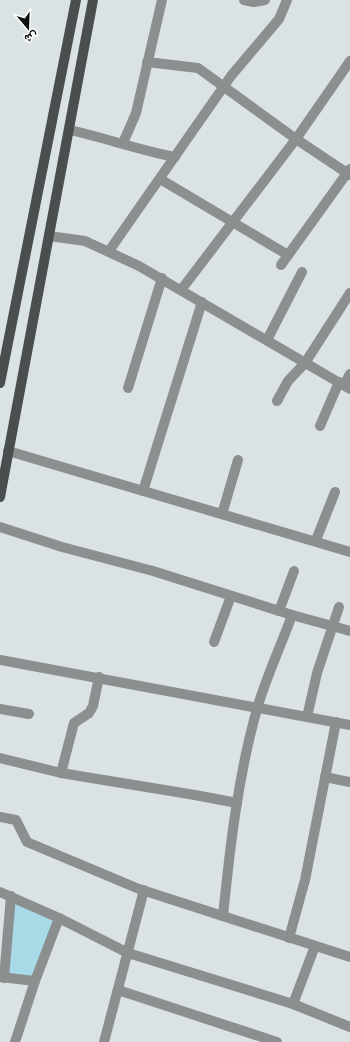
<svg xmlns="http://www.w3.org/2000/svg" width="350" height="1042" viewBox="0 0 350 1042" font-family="'Work Sans',Vazirmatn,sans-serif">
	<rect width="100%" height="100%" fill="#dbe2e3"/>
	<!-- green -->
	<path fill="#a8dae7" d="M13 898 54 920 34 978 6 975Z"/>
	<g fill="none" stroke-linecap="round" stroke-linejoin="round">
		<!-- minor -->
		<g stroke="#8c8f90" stroke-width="10">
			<path d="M244 0 254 2 265 0"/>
			<path d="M147 62 198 68 296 139 350 175"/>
			<path d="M70 130C105 138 139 150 175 157"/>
			<path d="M123 143 136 113 162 0"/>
			<path d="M160 179 288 255"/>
			<path d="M49 236 85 241 139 266 350 389"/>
			<path d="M109 251 231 76 279 19 287 0"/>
			<path d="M281 265 350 169"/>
			<path d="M181 290 296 139 350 61"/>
			<path d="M267 340 302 272"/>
			<path d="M344 385 350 374"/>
			<path d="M128 388 162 278"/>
			<path d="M277 401 288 381 305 363 350 293"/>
			<path d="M320 426 339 382"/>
			<path d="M8 451 350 552"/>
			<path d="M143 491 202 302"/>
			<path d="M222 514 238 460"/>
			<path d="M0 527 62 547 153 571 292 615 350 631"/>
			<path d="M316 540 335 492"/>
			<path d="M279 611 294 571"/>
			<path d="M214 642 231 596"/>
			<path d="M0 660 350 725"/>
			<path d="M0 709 29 714"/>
			<path d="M307 717 317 673 339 607"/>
			<path d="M0 758 61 773 195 795 237 803"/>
			<path d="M61 773 74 723 89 713 93 706 99 677"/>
			<path d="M325 777 350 782"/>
			<path d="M0 817 16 820 27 842 139 889 350 957"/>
			<path d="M0 892 59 918 128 953 293 1004 350 1027"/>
			<path d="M223 916C230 847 238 776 257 709 266 677 281 646 292 615"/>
			<path d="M289 938 305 880 336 722"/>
			<path d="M0 977 35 981"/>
			<path d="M4 978 11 896"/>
			<path d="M118 990 277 1042"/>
			<path d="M293 1004 315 946"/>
			<path d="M15 1042 35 981 59 918"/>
			<path d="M104 1042 144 890"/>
		</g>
		<!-- major -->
		<g stroke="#494e4f" stroke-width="10">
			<path d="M0 383 76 0"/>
			<path d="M0 497 93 0"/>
		</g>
	</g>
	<!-- north arrow -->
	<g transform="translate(28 28) rotate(161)" stroke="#ffffff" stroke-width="3" paint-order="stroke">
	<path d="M0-3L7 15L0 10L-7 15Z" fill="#0d0f10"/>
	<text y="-6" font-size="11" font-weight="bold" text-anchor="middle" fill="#0d0f10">ش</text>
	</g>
</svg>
